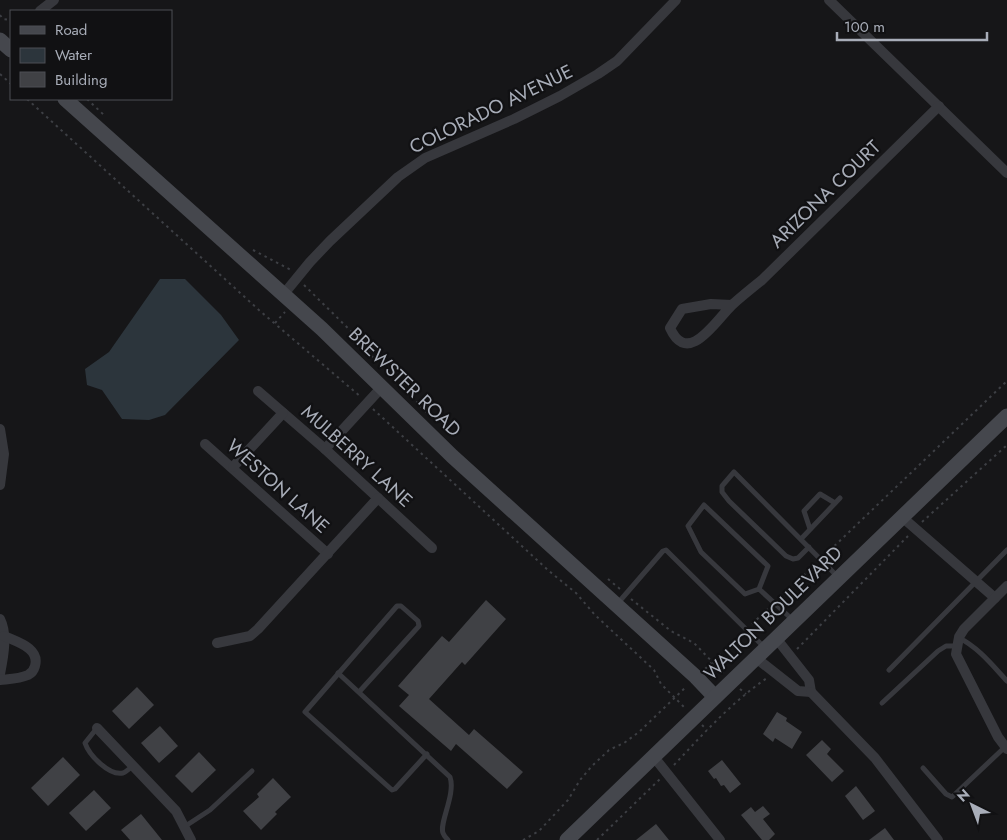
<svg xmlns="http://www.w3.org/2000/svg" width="1007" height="840" viewBox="0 0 1007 840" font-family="Jost,sans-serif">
	<rect width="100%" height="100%" fill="#161618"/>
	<!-- water -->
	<path fill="#2c353c" d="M160 279H185L221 315 239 340 165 415 149 420 122 419 102 390 87 385 85 369 109 352Z"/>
	<!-- building -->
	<g fill="#404145">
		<path d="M486 600 506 619 465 665 462 662 429 699 469 735 474 729 523 772 507 789 456 744 451 751 399 706 409 695 398 686 442 636 449 642Z"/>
		<path d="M137 687 154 705 129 729 112 711Z"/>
		<path d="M777 712 787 718 786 721 802 732 792 749 775 738 773 742 763 734Z"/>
		<path d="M160 726 178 746 159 763 141 743Z"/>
		<path d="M822 740 831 749 827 754 844 771 832 782 806 755Z"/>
		<path d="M199 752 216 770 192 793 175 776Z"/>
		<path d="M63 757 80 775 48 806 31 788Z"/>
		<path d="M722 760 741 784 730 793 724 785 721 786 716 778 714 779 708 771Z"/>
		<path d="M273 778 291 797 275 812 277 814 261 830 243 811 259 797 257 794Z"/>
		<path d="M856 786 875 811 863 820 845 796Z"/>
		<path d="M94 790 111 808 86 831 69 813Z"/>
		<path d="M763 806 770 814 763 819 775 834 769 840H762L741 815 751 807 755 812Z"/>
		<path d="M141 814 162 840H130L121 830Z"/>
		<path d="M656 824 669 840H636Z"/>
		<path d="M885 828 894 840H869Z"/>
	</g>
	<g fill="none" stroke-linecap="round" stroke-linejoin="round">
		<!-- path -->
		<g stroke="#3d3f44" stroke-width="2" stroke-dasharray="2.5 4" stroke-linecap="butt">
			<path d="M0 15 3 19 11 20"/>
			<path d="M0 74 11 84"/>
			<path d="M27 99 260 311 361 397"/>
			<path d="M87 99 105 116"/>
			<path d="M253 250 291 270"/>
			<path d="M304 285 359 339 375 360 399 379 407 391 426 412"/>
			<path d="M275 323 285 312"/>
			<path d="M373 409 549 571 576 593 595 615 654 670 661 684 685 708"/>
			<path d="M922 522 1007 445"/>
			<path d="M825 555 1007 381"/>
			<path d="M608 579 620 589"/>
			<path d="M780 598 816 564"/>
			<path d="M631 599 671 631 694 643 724 674"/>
			<path d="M752 624 769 608"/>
			<path d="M797 649 908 536"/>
			<path d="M705 669 742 634"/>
			<path d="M740 689 746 694"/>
			<path d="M702 725 707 730"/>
			<path d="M674 765C703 734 732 702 767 678"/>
			<path d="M523 840 539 831 568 800 580 780 592 766 609 750 624 743 639 732 687 686"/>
			<path d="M597 840 660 779"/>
		</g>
		<!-- lane -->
		<g stroke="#37383d" stroke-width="5">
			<path d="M810 529 804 511 820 494 835 503"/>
			<path d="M801 539 840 498"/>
			<path d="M809 547 798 558 793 559 786 556 729 501 722 492V486L734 472 837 576"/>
			<path d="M759 589 745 594 701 552 688 526 704 505 768 566 759 589 794 621"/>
			<path d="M618 603 663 551 666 550 765 648"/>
			<path d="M959 638C978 647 993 666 1007 681"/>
			<path d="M889 670 1007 550"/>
			<path d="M338 673 450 777C456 794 439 823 443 833 444 836 446 838 448 840"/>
			<path d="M359 692 419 626 418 621 401 606H397L305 712 392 790 395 789 427 754"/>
			<path d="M882 703 938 651 946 646H957"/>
			<path d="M97 728 85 743C89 755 109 776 123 773 126 772 130 768 133 766"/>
			<path d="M923 768 946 794 952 797 1005 747"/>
			<path d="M184 827 210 810 252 771"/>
		</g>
		<!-- street -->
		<g stroke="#37383d" stroke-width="10">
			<path d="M829 0 1007 173"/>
			<path d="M40 11 54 0"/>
			<path d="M283 295 310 262 330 241 398 177 425 158 514 119 560 96 598 74 617 61 676 0"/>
			<path d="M732 305 711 304 682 309 670 328C688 368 717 319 732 305 742 296 752 288 762 280L939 106"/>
			<path d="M258 391 325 449 432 548"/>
			<path d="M0 429 4 454 0 485"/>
			<path d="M205 444 328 554"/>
			<path d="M325 449 382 387"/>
			<path d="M233 467 283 413"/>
			<path d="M902 517 995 598"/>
			<path d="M1007 586 964 629 959 637 956 654 998 737 1007 749"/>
			<path d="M0 619C8 635 3 658 0 674"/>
			<path d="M217 643 250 636 258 629 378 498"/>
			<path d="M756 658 798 691 811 692 809 680 776 638"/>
			<path d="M0 680C9 679 19 679 28 675 32 673 34 670 35 666 40 648 17 642 4 636"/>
			<path d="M811 692 875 758 938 840"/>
			<path d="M97 728 176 811 191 840"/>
			<path d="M654 757 720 840"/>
		</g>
		<!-- secondary -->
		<g stroke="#45474d" stroke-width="15">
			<path d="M0 40 11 50"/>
			<path d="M65 99 322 329 452 456 696 677 715 697"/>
			<path d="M567 840 1007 416"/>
		</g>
	</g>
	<g text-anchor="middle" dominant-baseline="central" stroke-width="4.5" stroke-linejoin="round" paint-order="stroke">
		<!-- street labels -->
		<g font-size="19" fill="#a8adb8" stroke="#111113">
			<text transform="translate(491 109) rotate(-26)">COLORADO AVENUE</text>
			<text transform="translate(825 194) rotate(-44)">ARIZONA COURT</text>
			<text transform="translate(405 382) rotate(44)">BREWSTER ROAD</text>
			<text transform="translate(357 456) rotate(42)">MULBERRY LANE</text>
			<text transform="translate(278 486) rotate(42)">WESTON LANE</text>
			<text transform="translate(773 613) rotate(-44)">WALTON BOULEVARD</text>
		</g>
	</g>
	<!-- legend -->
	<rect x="10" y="10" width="162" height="90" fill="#111113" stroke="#4d4f55"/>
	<rect x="20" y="26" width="25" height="8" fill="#45474d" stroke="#4d4f55"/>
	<text x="55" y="35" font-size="15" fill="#a8adb8">Road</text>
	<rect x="20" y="48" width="25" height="15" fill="#2c353c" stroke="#4d4f55"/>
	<text x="55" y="60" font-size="15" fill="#a8adb8">Water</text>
	<rect x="20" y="72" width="25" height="15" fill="#404145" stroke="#4d4f55"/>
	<text x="55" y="85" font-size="15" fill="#a8adb8">Building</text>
	<!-- north arrow -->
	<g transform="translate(972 805) rotate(318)" stroke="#111113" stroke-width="4" paint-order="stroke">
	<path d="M0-4L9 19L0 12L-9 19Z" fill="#a8adb8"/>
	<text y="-8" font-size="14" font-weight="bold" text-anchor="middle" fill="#a8adb8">N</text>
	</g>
	<!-- scale -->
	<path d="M837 32v8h150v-8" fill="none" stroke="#a8adb8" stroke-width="2.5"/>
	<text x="844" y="32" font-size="15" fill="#a8adb8" stroke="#111113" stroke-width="4" paint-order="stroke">100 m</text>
</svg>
